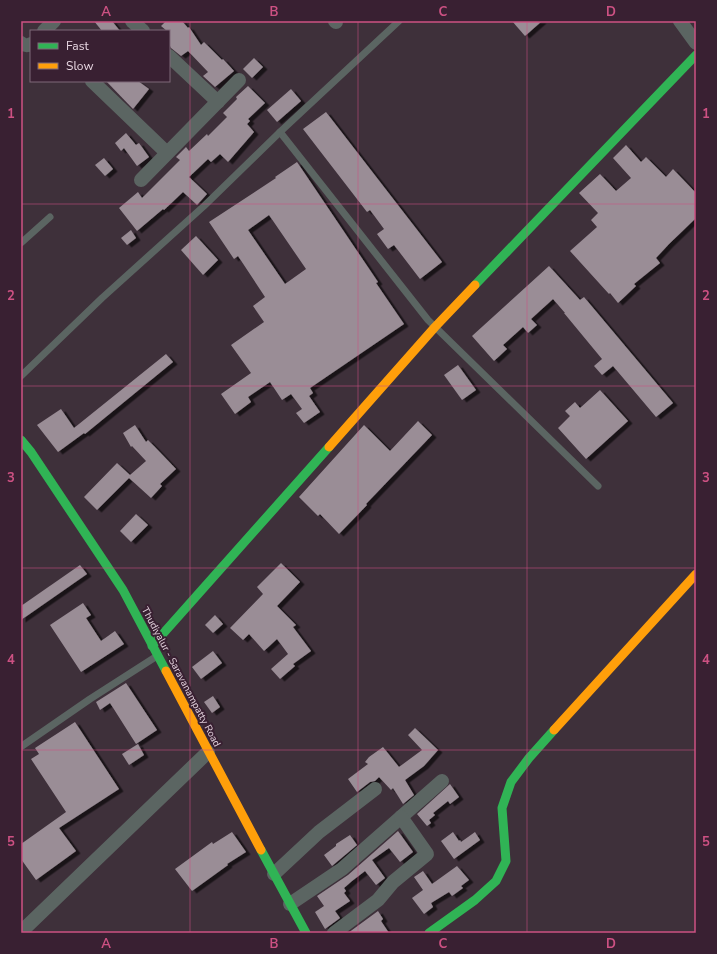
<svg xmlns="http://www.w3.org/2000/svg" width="717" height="954" viewBox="0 0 717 954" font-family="'Nunito Sans',sans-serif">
	<defs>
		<filter id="shadow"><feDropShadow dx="4.5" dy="2.5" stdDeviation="0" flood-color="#0009"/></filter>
	</defs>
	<rect width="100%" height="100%" fill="#3e303a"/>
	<!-- building -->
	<g fill="#9a8d96" fill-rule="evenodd" filter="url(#shadow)">
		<path d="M94 21H112L120 31H102Z"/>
		<path d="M166 21H182L188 28 189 27 201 45 204 42 222 60 223 59 234 71 215 87 203 76 208 72 188 51 181 56 171 48 169 44V31H167L161 26Z"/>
		<path d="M512 21H542L525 36Z"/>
		<path d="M254 58 263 67 252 78 243 69Z"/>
		<path d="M106 81H138L149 89 133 109Z"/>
		<path d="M248 86 265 103 248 119 250 121 247 124 254 132 228 162 220 154 211 162 208 159 189 177 207 194 197 205 183 192 164 210 163 209 137 231 119 208 138 192 142 198 180 160 176 157 186 147 189 151 207 134 208 136 227 117 223 113 237 99 236 97Z"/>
		<path d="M291 89 301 101 277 122 267 110Z"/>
		<path d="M326 112 442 262 420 279 394 245 388 249 377 234 384 229 370 210 367 212 303 129Z"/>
		<path d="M126 133 136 145 139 143 149 157 137 166 124 148 121 151 115 143Z"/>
		<path d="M626 145 641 162 646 157 666 177 673 169 696 193V218L669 244 656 258 660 263 634 284 636 286 618 303 610 293 609 294 570 251 597 227 591 220 598 213 579 193 600 174 616 191 631 178 613 158Z"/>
		<path d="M104 158 113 169 105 176 95 165Z"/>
		<path d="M297 162 378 282 376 283 404 324 310 388 313 393 309 396 320 412 304 423 296 413 302 409 291 394 282 400 270 382 248 397 251 402 235 414 221 394 251 373 231 345 264 322 253 306 265 297 238 256 234 259 209 222 276 178 275 177ZM269 215 306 269 285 284 248 230Z"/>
		<path d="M131 230 136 238 127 245 121 238Z"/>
		<path d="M196 236 218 260 203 275 181 250Z"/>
		<path d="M549 266 580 300 584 297 673 403 656 417 613 366 602 375 594 366 602 359 564 313H565L553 299 531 319 537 325 528 333 523 327 503 345 507 349 494 361 472 336Z"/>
		<path d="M166 354 173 362 85 434 84 433 58 452 37 425 61 409 74 428Z"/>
		<path d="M458 365 476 390 462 400 444 375Z"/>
		<path d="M600 390 628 421 586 459 558 428 570 416 565 411 575 402 580 408Z"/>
		<path d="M418 421 432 435 366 504 367 505 339 534 320 514 318 516 299 497 364 425 390 451Z"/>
		<path d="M135 425 146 442 148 440 154 446 176 469 160 484 162 486 151 498 129 478 97 510 84 497 117 463 130 475 146 461 132 446 131 447 123 433Z"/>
		<path d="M136 514 148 525 131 542 120 531Z"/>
		<path d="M281 563 300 582 277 606 296 625 293 627 311 651 293 664 295 666 280 679 271 669 288 654 277 639 264 651 249 634 243 640 230 628 263 594 257 587Z"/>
		<path d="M80 565 87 574 21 620V606Z"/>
		<path d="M83 603 91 615 86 618 101 641 115 631 124 644 81 672 50 625Z"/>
		<path d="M215 615 223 624 213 633 205 625Z"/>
		<path d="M213 651 222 663 201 679 192 667Z"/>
		<path d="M126 683 157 730 136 744 110 703 100 710 96 702Z"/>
		<path d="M213 696 220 707 212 713 204 702Z"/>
		<path d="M75 722 119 789 59 828 76 851 36 880 21 859V844L66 812 31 759 39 754 35 748Z"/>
		<path d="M415 728 438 750 424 766 405 780 414 795 403 804 393 788 391 790 379 777 375 781 370 782 357 792 348 779 368 764 365 762 369 757 383 747 399 767 422 750 408 735Z"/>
		<path d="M138 744 144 755 129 765 122 754Z"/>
		<path d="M450 784 459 797 450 804 448 801 433 813 435 815 429 820 431 823 427 826 417 814Z"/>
		<path d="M398 831 413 852 400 862 389 848 372 860 385 878 376 885 365 871 352 881 344 888 346 891 344 893 350 901 335 911 340 918 325 929 315 912 324 906 317 896 348 875Z"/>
		<path d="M232 832 246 852 227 864 228 865 192 891 175 869 212 842 213 844Z"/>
		<path d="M453 832 459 841 460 840 461 842 475 832 480 840 454 859 441 841Z"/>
		<path d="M350 835 357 845 332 866 324 855 336 846V844Z"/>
		<path d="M457 866 469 880 461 886 463 888 452 896 449 892 431 903 433 907 424 914 412 898 423 890 414 877 423 871 432 884Z"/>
		<path d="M378 911 383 919 381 921 389 933H348Z"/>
	</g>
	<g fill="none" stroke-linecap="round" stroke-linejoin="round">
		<!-- lane -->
		<g stroke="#5b6562" stroke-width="7">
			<path d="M280 132 428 320 598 486"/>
			<path d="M21 243 50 217"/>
			<path d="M21 376 102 298 204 206 280 132 399 21"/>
			<path d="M22 746 90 699 157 656"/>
		</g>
		<!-- street -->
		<g stroke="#5b6562" stroke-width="14">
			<path d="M132 21 143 31"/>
			<path d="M335 21 336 22"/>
			<path d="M680 21 696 43"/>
			<path d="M44 31 54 21"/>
			<path d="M21 43C25 46 27 46 31 44"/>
			<path d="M169 56 218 102"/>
			<path d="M92 81 167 153"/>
			<path d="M141 180 239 80"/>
			<path d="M274 874 319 832 375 789"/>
			<path d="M290 904 342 869 442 781"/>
			<path d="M21 932 208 752"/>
			<path d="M334 933 378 900 393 882 427 854 401 817"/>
		</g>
		<!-- fast -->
		<g stroke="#30b455" stroke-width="9">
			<path d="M475 285 696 55"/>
			<path d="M21 440 31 452 123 590 166 671"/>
			<path d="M152 646 329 447"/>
			<path d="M261 850 306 933"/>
			<path d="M429 933 475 900 496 881 506 861 502 808 511 782 529 758 554 730"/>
		</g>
		<!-- slow -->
		<g stroke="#ff9f0a" stroke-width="9">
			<path d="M329 447 435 327 475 285"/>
			<path d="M166 671 261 850"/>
			<path d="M554 730 696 574"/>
		</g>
	</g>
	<!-- grid -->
	<path fill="none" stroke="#cd5183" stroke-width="1" stroke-opacity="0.55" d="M190 21V933M358 21V933M527 21V933M21 204H696M21 386H696M21 568H696M21 750H696"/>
	<g text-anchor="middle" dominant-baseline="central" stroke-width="4" stroke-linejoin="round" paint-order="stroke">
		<!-- street labels -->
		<g font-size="10" fill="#e7d6e1" stroke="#392032">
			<text transform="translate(181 677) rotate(62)">Thudiyalur - Saravanampatty Road</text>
		</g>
	</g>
	<!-- border -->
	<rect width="717" height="954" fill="none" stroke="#392032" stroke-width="44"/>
	<!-- legend -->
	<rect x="30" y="30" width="140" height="52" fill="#392032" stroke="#7f6978"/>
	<rect x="38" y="43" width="20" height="6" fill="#30b455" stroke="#7f6978"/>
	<text x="66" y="50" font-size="12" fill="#e7d6e1">Fast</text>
	<rect x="38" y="63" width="20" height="6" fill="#ff9f0a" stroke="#7f6978"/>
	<text x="66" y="70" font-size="12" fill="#e7d6e1">Slow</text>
	<rect x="22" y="22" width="673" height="910" fill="none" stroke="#cd5183" stroke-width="1.5"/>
	<g font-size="13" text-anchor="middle" font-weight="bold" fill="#cd5183">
		<text x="106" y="16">A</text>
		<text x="274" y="16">B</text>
		<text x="443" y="16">C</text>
		<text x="611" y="16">D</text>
		<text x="11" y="118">1</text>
		<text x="706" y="118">1</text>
		<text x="11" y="300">2</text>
		<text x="706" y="300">2</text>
		<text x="11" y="482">3</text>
		<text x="706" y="482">3</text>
		<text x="11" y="664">4</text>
		<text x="706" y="664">4</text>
		<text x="11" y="846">5</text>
		<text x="706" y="846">5</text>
		<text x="106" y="948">A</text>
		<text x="274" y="948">B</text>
		<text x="443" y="948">C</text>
		<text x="611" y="948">D</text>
	</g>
</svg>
